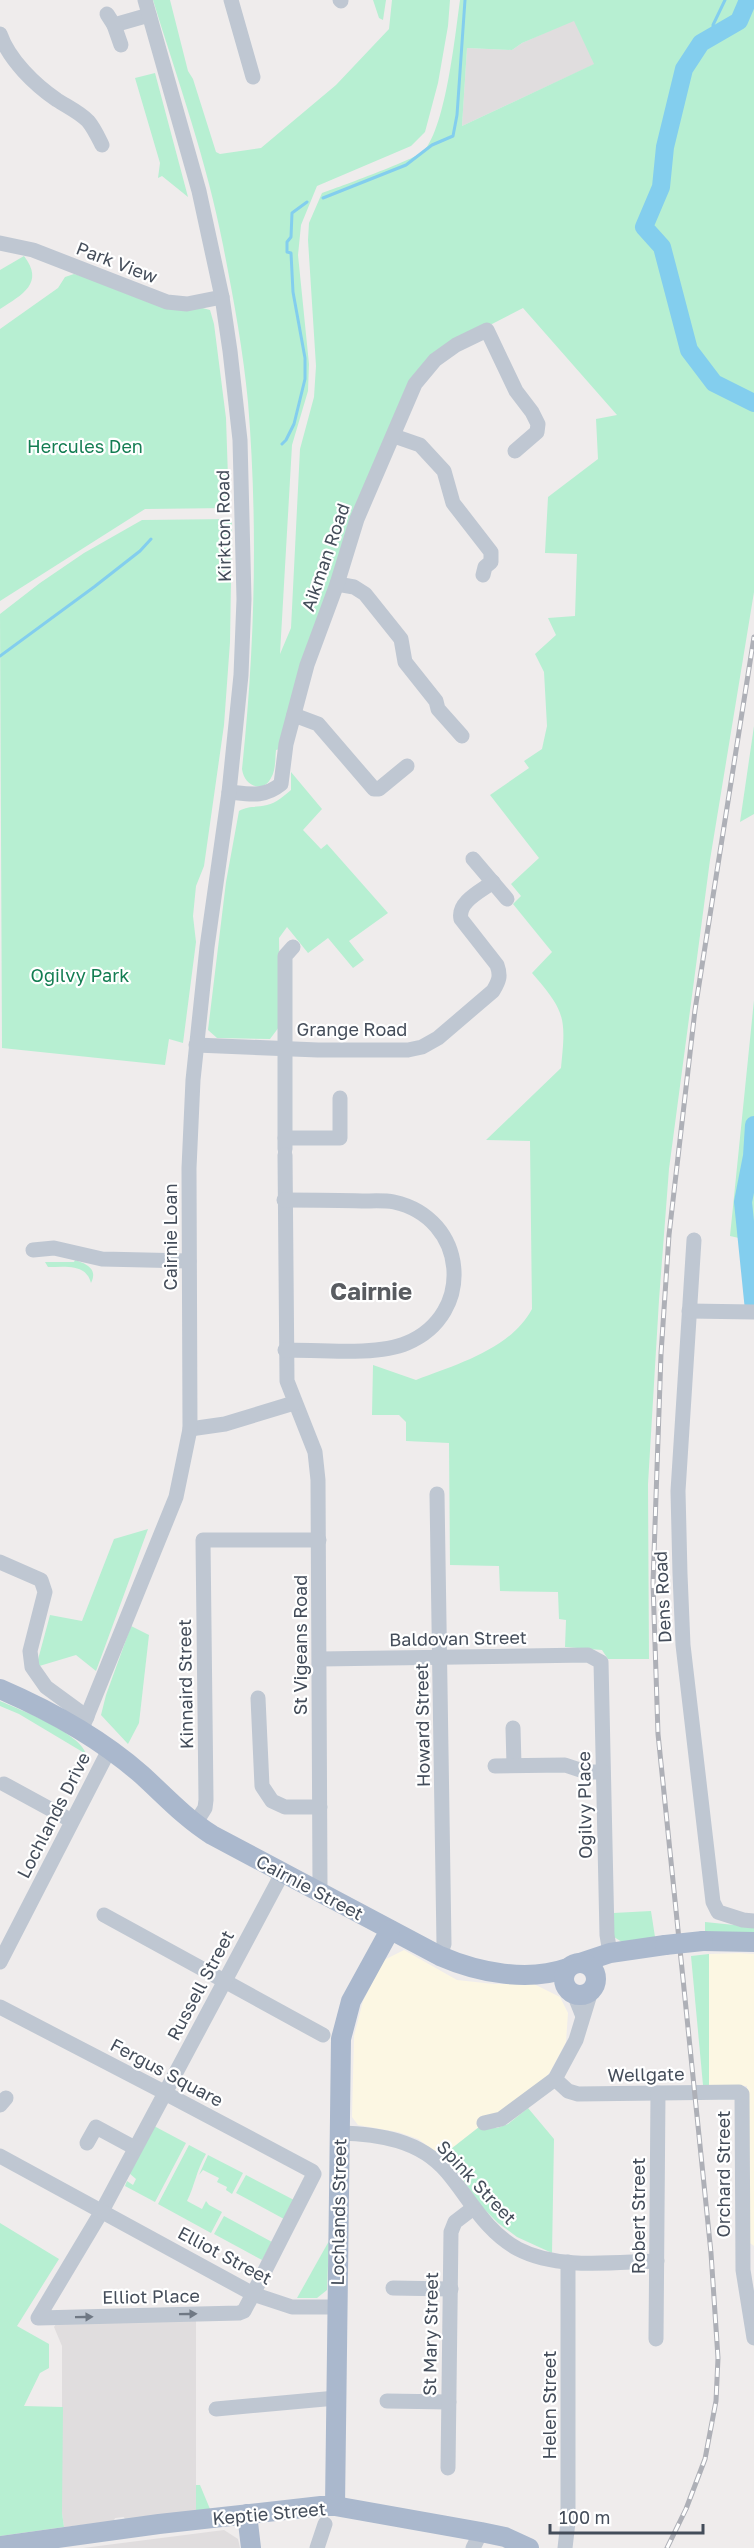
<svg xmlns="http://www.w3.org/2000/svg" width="754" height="2548" viewBox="0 0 754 2548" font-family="'Golos Text',sans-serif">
	<rect width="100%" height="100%" fill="#efecec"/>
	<!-- commercial -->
	<g fill="#fcf7e3">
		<path d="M404 1950 457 1980 494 1984H534L560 1997 568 2013 566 2042 550 2072 534 2093 492 2116H480L479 2127 442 2156 418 2139 398 2132 358 2125 352 2117 354 2036 363 2001 384 1960Z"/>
		<path d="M739 1953 754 1954V2246L744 2239 747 2086 709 2085V1954Z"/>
	</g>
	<!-- education -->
	<g fill="#e0ddde">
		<path d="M574 20 595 64 462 126 467 48 512 50 522 43Z"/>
		<path d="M196 2318V2511L125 2520 124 2517 115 2518 114 2521 64 2527 62 2513V2346L54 2327 59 2320Z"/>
		<path d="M224 2530 238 2539 240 2548H83Z"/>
	</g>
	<!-- green -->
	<g fill="#b7efd2" fill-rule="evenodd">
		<path d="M153 0H170L188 71 193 79 216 152 220 154 261 148 336 85 389 29 392 0H450L448 26 438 83 425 132 411 146 317 186 301 225 298 255 309 364 308 391 292 445 280 654 291 628 300 449 314 397 316 366 308 240 309 223 322 193C337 188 418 158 424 151 446 125 455 36 460 0H754V592L710 860 669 1169 659 1300 648 1484 649 1659H608L602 1650 565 1647 566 1620 559 1619 558 1592 500 1591 499 1566 450 1565 449 1443 406 1441V1422L399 1415H372L373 1365 416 1380C455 1365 511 1349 532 1309L530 1141 486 1140 561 1068C566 1018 566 1012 532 973L552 952 513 904 521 896 511 884 539 858 490 795 529 768 524 761 542 749 547 726 544 672 535 654 556 635 548 618 575 616 577 554 545 553 548 497 598 459 596 419 617 415 523 308 459 341 422 371 372 469 280 749 276 750C275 758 276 770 271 778 263 794 244 786 242 769 255 647 258 524 248 402 243 349 233 296 223 245 207 162 178 81 153 0ZM574 21 594 64 462 126 467 48 512 50 522 43Z"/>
		<path d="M373 0H386L383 20 379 18Z"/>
		<path d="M155 73 188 197 162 176 158 178 160 163 135 78Z"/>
		<path d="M24 256C45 283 22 295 0 309V270Z"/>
		<path d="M74 274 210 310 214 324 226 418 229 508 145 509 0 601V329L58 288 65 277Z"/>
		<path d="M232 519 230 642 224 725 204 866 196 886 193 916 196 942 183 1043 169 1039 165 1065 2 1048 0 614 40 583 84 553 142 520Z"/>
		<path d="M754 726V814L740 822Z"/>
		<path d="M291 772 322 809 303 830 321 849 327 844 388 913 349 941 364 960 353 968 328 938 308 953 287 927 279 938 280 1016 279 1027 270 1039 217 1038 208 1030 226 882 239 811C249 805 256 808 267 805 276 803 284 796 291 790Z"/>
		<path d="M754 1000V1301L745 1302 739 1238 730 1236Z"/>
		<path d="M75 1260C87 1264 98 1269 91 1283 86 1263 64 1267 48 1267L45 1262H74Z"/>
		<path d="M148 1529 96 1671 76 1655 36 1667 50 1615 82 1621 114 1539Z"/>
		<path d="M131 1626 149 1635 139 1723 128 1744 101 1715 106 1695Z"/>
		<path d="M0 1701C21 1710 80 1733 86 1754L19 1714 0 1706Z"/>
		<path d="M651 1911 655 1937 622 1942 614 1937 613 1913Z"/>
		<path d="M705 1922 754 1927V1934L705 1932Z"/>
		<path d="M709 1954V2085H703L691 1956Z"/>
		<path d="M528 2108 554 2139 552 2253 517 2237 498 2223 479 2204 460 2175 442 2156 479 2127 497 2128 508 2124Z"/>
		<path d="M154 2126 186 2143 155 2202 125 2186 127 2181 133 2185 136 2179 129 2173Z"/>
		<path d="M189 2145 206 2154C196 2171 195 2185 187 2201L202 2209 206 2201 209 2205 222 2212 211 2233 158 2204Z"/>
		<path d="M208 2155 243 2173 232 2194 226 2190 227 2187 217 2182 219 2178 203 2170 199 2175Z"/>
		<path d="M246 2175 294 2200 284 2219 236 2193Z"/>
		<path d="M224 2216 272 2242 262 2260 214 2234Z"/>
		<path d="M0 2223 59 2259 17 2326 49 2344V2368L40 2373 24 2406 63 2407 62 2513 64 2527 0 2536Z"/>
		<path d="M329 2241 327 2290 317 2298H297Z"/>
		<path d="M196 2485H200L210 2509 196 2511Z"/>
	</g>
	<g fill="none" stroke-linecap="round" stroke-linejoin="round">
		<!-- stream -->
		<g stroke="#83ceee" stroke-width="3">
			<path d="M714 36 713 25 725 0"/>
			<path d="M323 198 406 165 432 145 453 136 457 115 465 0"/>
			<path d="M282 444 286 440 294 424 305 379V358L293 292 291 253 287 252V242L291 237 292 213 307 202"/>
			<path d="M0 656 94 587 140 551 151 539"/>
		</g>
		<!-- river -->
		<g stroke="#83ceee" stroke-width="18">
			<path d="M748 0 739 21 701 43 684 69 665 147 661 187 644 227 662 247 689 350 714 383 754 403"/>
			<path d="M754 1125 752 1156 743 1202 754 1310"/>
		</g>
		<!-- minor -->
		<g stroke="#bfc7d2" stroke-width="15">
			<path d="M231 0 253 77"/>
			<path d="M340 0 341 1"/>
			<path d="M107 14 114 25 149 15"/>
			<path d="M114 25 121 45"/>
			<path d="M0 34C9 60 35 85 57 100 68 107 79 112 88 121 94 128 98 137 102 145"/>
			<path d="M0 243 33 250 167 302 187 304 222 297"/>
			<path d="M394 436 420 445 444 471 453 503 491 552V562L485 567 483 575"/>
			<path d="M337 584 354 587 365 594 401 639 405 662 436 701 438 709 462 736"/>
			<path d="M294 715 318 724 374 789H379L407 766"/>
			<path d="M229 792C249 794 264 798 281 784L286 744 307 665 337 584 357 519 415 384 435 360 456 345 487 330 516 391 532 412 538 424 537 432 515 451"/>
			<path d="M473 859 507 899"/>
			<path d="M196 1045 318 1050H408L422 1047 438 1038 493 991C499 981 501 976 497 965L461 919C457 902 481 891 493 882"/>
			<path d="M285 1138H340V1098"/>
			<path d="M285 1149V956L293 947"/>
			<path d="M285 1155 287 1381 315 1452 318 1480 320 1884 318 1890"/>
			<path d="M284 1200C310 1200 336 1200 362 1201 372 1201 384 1200 394 1202 467 1218 476 1314 407 1343 377 1356 319 1350 285 1350"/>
			<path d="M694 1240 678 1491 680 1574 683 1645 713 1902 718 1912 743 1920 754 1921"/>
			<path d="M33 1250 54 1248 102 1259 189 1261"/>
			<path d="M689 1311 754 1312"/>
			<path d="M190 1429 225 1424 294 1403"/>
			<path d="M437 1494 444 1944 440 1956"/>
			<path d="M0 1562 41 1580 45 1592 30 1651 32 1667 46 1687 87 1717"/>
			<path d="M320 1659 588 1655 601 1662 607 1935 610 1953"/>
			<path d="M258 1698 262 1786 272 1801 285 1807H320"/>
			<path d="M513 1728 514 1765"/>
			<path d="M81 1731 176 1497 190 1429 189 1168 193 1080 207 947 229 792 241 675 244 599 240 440 230 351 222 297 199 191 145 0"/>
			<path d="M495 1766 565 1765 586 1772H603"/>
			<path d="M4 1784 72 1821"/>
			<path d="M195 1824 205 1808 206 1800 203 1540H319"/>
			<path d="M104 1915 323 2035"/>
			<path d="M0 1962 109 1750"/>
			<path d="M574 1994 582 2014"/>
			<path d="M0 2007 160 2090 165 2093 312 2171 314 2174 253 2294 244 2311 239 2313 38 2318 102 2211 283 1872"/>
			<path d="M555 2079 568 2091 578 2094 739 2092 742 2094 743 2270 754 2338"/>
			<path d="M0 2105 6 2098"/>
			<path d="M484 2123 501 2119 555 2079 576 2040 591 1991"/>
			<path d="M339 2133C379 2134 420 2140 447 2172 470 2199 485 2231 518 2249 558 2270 613 2262 657 2261"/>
			<path d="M87 2143 96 2127 135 2148"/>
			<path d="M0 2156 253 2294 292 2307H337"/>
			<path d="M393 2288 451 2289"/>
			<path d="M656 2339 658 2093"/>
			<path d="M387 2401 449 2402"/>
			<path d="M216 2409 336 2398"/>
			<path d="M448 2468 451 2232 455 2222 472 2209"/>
			<path d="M317 2548 325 2524"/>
			<path d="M473 2548 481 2532"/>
			<path d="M565 2548 568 2522V2262"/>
		</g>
		<!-- major -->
		<g stroke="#aab8cd" stroke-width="20">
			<path d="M0 1689C51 1711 100 1738 142 1775 165 1796 185 1818 212 1835L440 1956C479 1973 528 1982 568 1968"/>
			<path d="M703 1941 754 1942"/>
			<path d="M580 1963 610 1953 665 1945"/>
			<circle cx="580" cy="1979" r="16"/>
			<path d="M335 2506 341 2039 351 2001 390 1930"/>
			<path d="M247 2514 251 2548"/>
			<path d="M0 2546 159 2524 321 2506H335L481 2532 505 2537 529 2548"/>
		</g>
		<defs>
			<path id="rail" d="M667 2548 686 2509 705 2459 716 2401 718 2358 711 2253 658 1734 653 1583 661 1354 669 1235 695 1010 754 637"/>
		</defs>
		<!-- rail casing -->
		<use href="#rail" stroke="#aeb0b7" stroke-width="5"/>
		<!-- rail -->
		<use href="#rail" stroke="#fff" stroke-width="3" stroke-dasharray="9" stroke-linecap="butt"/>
		<!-- major-bridge -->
		<path stroke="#aab8cd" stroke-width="20" d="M665 1945 703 1941"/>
	</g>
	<!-- one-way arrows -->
	<defs><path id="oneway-solid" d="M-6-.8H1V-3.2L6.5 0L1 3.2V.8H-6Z" transform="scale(1.5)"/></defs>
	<g fill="#6f7884">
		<use href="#oneway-solid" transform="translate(188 2314) rotate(-1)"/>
		<use href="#oneway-solid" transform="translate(84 2317) rotate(-1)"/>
	</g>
	<g text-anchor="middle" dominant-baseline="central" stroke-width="4.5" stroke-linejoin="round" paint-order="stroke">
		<!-- street labels -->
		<g font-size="18" fill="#444d5a" stroke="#fff">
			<text transform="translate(117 262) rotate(21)">Park View</text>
			<text transform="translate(223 526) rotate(-91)">Kirkton Road</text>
			<text transform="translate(325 557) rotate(-71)">Aikman Road</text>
			<text x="352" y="1029">Grange Road</text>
			<text transform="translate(170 1237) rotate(-90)">Cairnie Loan</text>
			<text transform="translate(662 1597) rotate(-93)">Dens Road</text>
			<text transform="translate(458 1638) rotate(-1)">Baldovan Street</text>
			<text transform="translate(300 1645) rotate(-90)">St Vigeans Road</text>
			<text transform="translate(185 1684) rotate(-91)">Kinnaird Street</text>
			<text transform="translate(422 1725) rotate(-91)">Howard Street</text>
			<text transform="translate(584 1805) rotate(-91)">Ogilvy Place</text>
			<text transform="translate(53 1815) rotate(-63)">Lochlands Drive</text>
			<text transform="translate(310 1887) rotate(28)">Cairnie Street</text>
			<text transform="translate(200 1985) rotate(-62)">Russell Street</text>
			<text transform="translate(167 2072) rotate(28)">Fergus Square</text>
			<text transform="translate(646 2074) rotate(-1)">Wellgate</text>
			<text transform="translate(723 2174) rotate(-90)">Orchard Street</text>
			<text transform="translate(477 2182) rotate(47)">Spink Street</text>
			<text transform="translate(338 2212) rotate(-89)">Lochlands Street</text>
			<text transform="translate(638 2216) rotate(-90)">Robert Street</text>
			<text transform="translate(225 2255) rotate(28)">Elliot Street</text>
			<text transform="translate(151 2296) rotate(-1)">Elliot Place</text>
			<text transform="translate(430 2334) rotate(-89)">St Mary Street</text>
			<text transform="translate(549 2405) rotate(-90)">Helen Street</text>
			<text transform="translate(269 2513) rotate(-5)">Keptie Street</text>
		</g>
		<!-- park labels -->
		<g font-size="18" fill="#137d52" stroke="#fff">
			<text x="85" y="446">Hercules Den</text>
			<text x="80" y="975">Ogilvy Park</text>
		</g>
		<!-- district labels -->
		<g font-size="24" font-weight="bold" fill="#595c61" stroke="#fff">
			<text x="371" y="1290">Cairnie</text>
		</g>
	</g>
	<!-- scale -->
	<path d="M550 2524v9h153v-9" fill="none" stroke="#444d5a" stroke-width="3"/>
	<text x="559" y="2524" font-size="18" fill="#444d5a" stroke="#ffffff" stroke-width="4.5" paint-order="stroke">100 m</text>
</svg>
